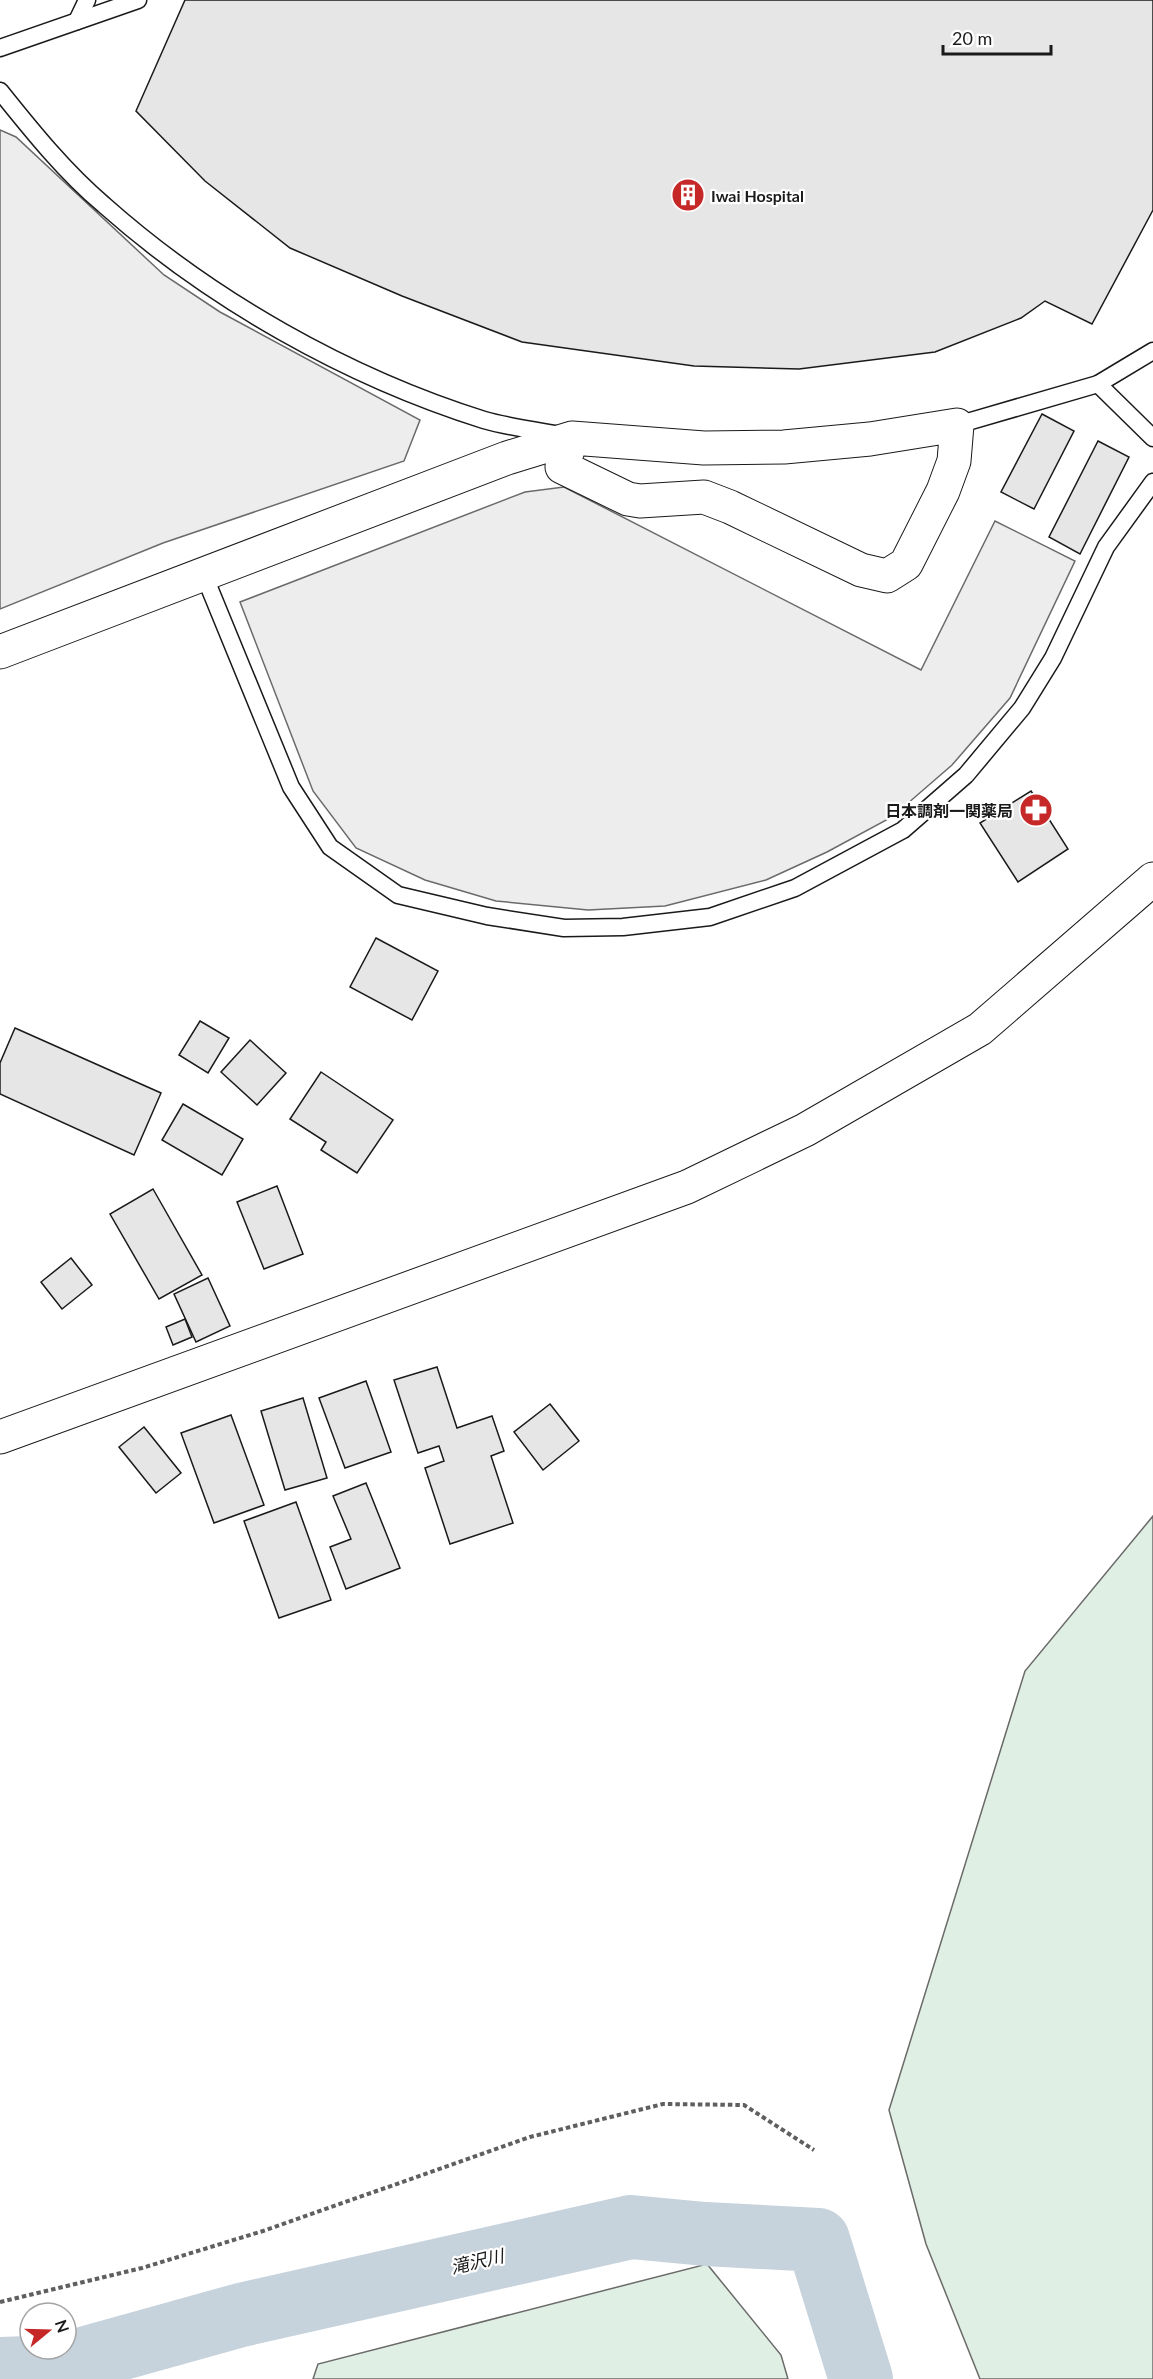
<svg xmlns="http://www.w3.org/2000/svg" width="1153" height="2379" viewBox="0 0 1153 2379" font-family="Lato,'Noto Sans JP',sans-serif">
	<rect width="100%" height="100%" fill="#fff"/>
	<!-- green -->
	<g fill="#e0efe3" stroke="#6a6a6a" stroke-width="1.5">
		<path d="M1153 1516V2379H980L926 2244 889 2110 1025 1671Z"/>
		<path d="M707 2264 781 2355 788 2379H313L318 2364Z"/>
	</g>
	<!-- parking -->
	<g fill="#ededed" stroke="#6a6a6a" stroke-width="1.5">
		<path d="M0 130 16 137 164 275 220 312 420 420 404 461 163 543 0 609Z"/>
		<path d="M564 487 921 670 995 521 1075 561 1010 698 952 765 892 817 827 852 766 880 665 906 588 910 496 901 425 880 356 848 313 791 240 602 525 492Z"/>
	</g>
	<g fill="none" stroke-linecap="round" stroke-linejoin="round">
		<!-- river -->
		<path stroke="#c6d2dc" stroke-width="64" d="M0 2369 54 2367 241 2315 631 2227 705 2234 818 2240 861 2379"/>
	</g>
	<!-- building -->
	<g fill="#e6e6e6" stroke="#1a1a1a" stroke-width="1.5">
		<path d="M185 0H1153V210L1092 324 1045 301 1021 318 935 352 799 369 694 366 522 342 402 296 290 248 205 181 136 111Z"/>
		<path d="M1042 414 1074 431 1034 509 1001 492Z"/>
		<path d="M1098 441 1129 457 1080 554 1049 537Z"/>
		<path d="M1031 791 1068 849 1018 882 980 823Z"/>
		<path d="M376 938 438 971 412 1020 350 987Z"/>
		<path d="M200 1021 229 1038 208 1073 179 1055Z"/>
		<path d="M15 1028 161 1093 134 1155 0 1094V1063Z"/>
		<path d="M250 1040 286 1073 257 1105 221 1072Z"/>
		<path d="M321 1072 393 1120 357 1173 321 1150 326 1142 290 1119Z"/>
		<path d="M183 1104 243 1139 222 1175 162 1140Z"/>
		<path d="M277 1186 303 1254 264 1269 237 1202Z"/>
		<path d="M153 1189 202 1275 159 1299 110 1214Z"/>
		<path d="M71 1258 92 1285 62 1309 41 1282Z"/>
		<path d="M208 1278 230 1326 196 1342 174 1294Z"/>
		<path d="M185 1319 192 1337 173 1345 166 1327Z"/>
		<path d="M437 1367 457 1428 492 1416 504 1451 491 1456 513 1523 450 1544 425 1468 444 1461 439 1446 418 1453 394 1380Z"/>
		<path d="M366 1381 391 1452 345 1468 319 1398Z"/>
		<path d="M303 1398 327 1478 285 1490 261 1411Z"/>
		<path d="M550 1404 579 1441 543 1470 514 1432Z"/>
		<path d="M231 1415 264 1505 214 1523 181 1433Z"/>
		<path d="M144 1427 181 1473 156 1493 119 1447Z"/>
		<path d="M366 1483 400 1568 346 1589 330 1547 351 1539 333 1496Z"/>
		<path d="M296 1502 331 1600 279 1618 244 1521Z"/>
	</g>
	<g fill="none" stroke-linecap="round" stroke-linejoin="round">
		<defs>
			<g id="lane">
				<path d="M77 21 87 0"/>
				<path d="M0 48 138 0"/>
				<path d="M0 91C32 131 65 172 104 205 211 300 347 377 484 420 508 427 535 430 560 435"/>
				<path d="M1098 384 1153 438"/>
				<path d="M957 425 1098 384 1153 351"/>
				<path d="M204 575 291 787 330 847 398 895 487 916 564 928 623 927 710 917 795 888 903 830 966 775 1022 708 1053 658 1106 547 1153 482"/>
			</g>
			<g id="secondary">
				<path d="M0 652 507 458 572 438 704 448 784 447 870 439 957 425 954 461 943 491 906 564 887 576 861 570 730 507 704 497 640 501 628 499 562 467 572 438"/>
				<path d="M0 1437 687 1187 805 1130 980 1029 1153 879"/>
			</g>
		</defs>
		<!-- lane casing -->
		<use href="#lane" stroke="#1a1a1a" stroke-width="19"/>
		<!-- secondary casing -->
		<use href="#secondary" stroke="#1a1a1a" stroke-width="35"/>
		<!-- path -->
		<path stroke="#5f5f5f" stroke-width="4" stroke-dasharray="4.5 3" stroke-linecap="butt" d="M0 2302 142 2268 263 2231 530 2137 663 2104 744 2105 814 2150"/>
		<!-- lane -->
		<use href="#lane" stroke="#fff" stroke-width="16"/>
		<!-- secondary -->
		<use href="#secondary" stroke="#fff" stroke-width="33"/>
	</g>
	<!-- icons -->
	<defs>
		<symbol id="building-disc" viewBox="-11 -11 22 22"><circle r="9.5" fill="#c62828" stroke="#fff"/><path d="M-4-6H4V6H1V3H-1V6H-4ZM-2.5-4.3h1.7v1.8h-1.7ZM.8-4.3h1.7v1.8H.8ZM-2.5-1h1.7V.8h-1.7ZM.8-1h1.7V.8H.8Z" fill="#fff"/></symbol>
		<symbol id="pharmacy-disc" viewBox="-11 -11 22 22"><circle r="9.5" fill="#c62828" stroke="#fff"/><path d="M-2-6h4v4h4v4h-4v4h-4v-4h-4v-4h4Z" fill="#fff"/></symbol>
	</defs>
	<g fill-rule="evenodd">
		<use href="#building-disc" x="669" y="176" width="38" height="38"/>
		<use href="#pharmacy-disc" x="1017" y="791" width="38" height="38"/>
	</g>
	<g text-anchor="middle" dominant-baseline="central" stroke-width="4.5" stroke-linejoin="round" paint-order="stroke">
		<!-- poi labels -->
		<g font-size="16" font-weight="bold" fill="#1a1a1a" stroke="#fff" text-anchor="start">
			<text x="711" y="195">Iwai Hospital</text>
			<text x="1013" y="810" text-anchor="end">日本調剤一関薬局</text>
		</g>
		<!-- water labels -->
		<g font-size="18" font-style="italic" fill="#1a1a1a" stroke="#fff">
			<text transform="translate(477 2261) rotate(-13)">滝沢川</text>
		</g>
	</g>
	<!-- north arrow -->
	<g transform="translate(48 2331) rotate(71)"><circle r="28" fill="#ffffff" stroke="#a3a3a3" stroke-width="1.5"/>
	<path d="M0-4.5L10 22L0 15L-10 22Z" fill="#c62828"/>
	<text y="-9" font-size="16" font-weight="bold" text-anchor="middle" fill="#1a1a1a">N</text>
	</g>
	<!-- scale -->
	<path d="M943 45v9h108v-9" fill="none" stroke="#1a1a1a" stroke-width="3"/>
	<text x="952" y="45" font-size="18" fill="#1a1a1a" stroke="#ffffff" stroke-width="4.5" paint-order="stroke">20 m</text>
</svg>
